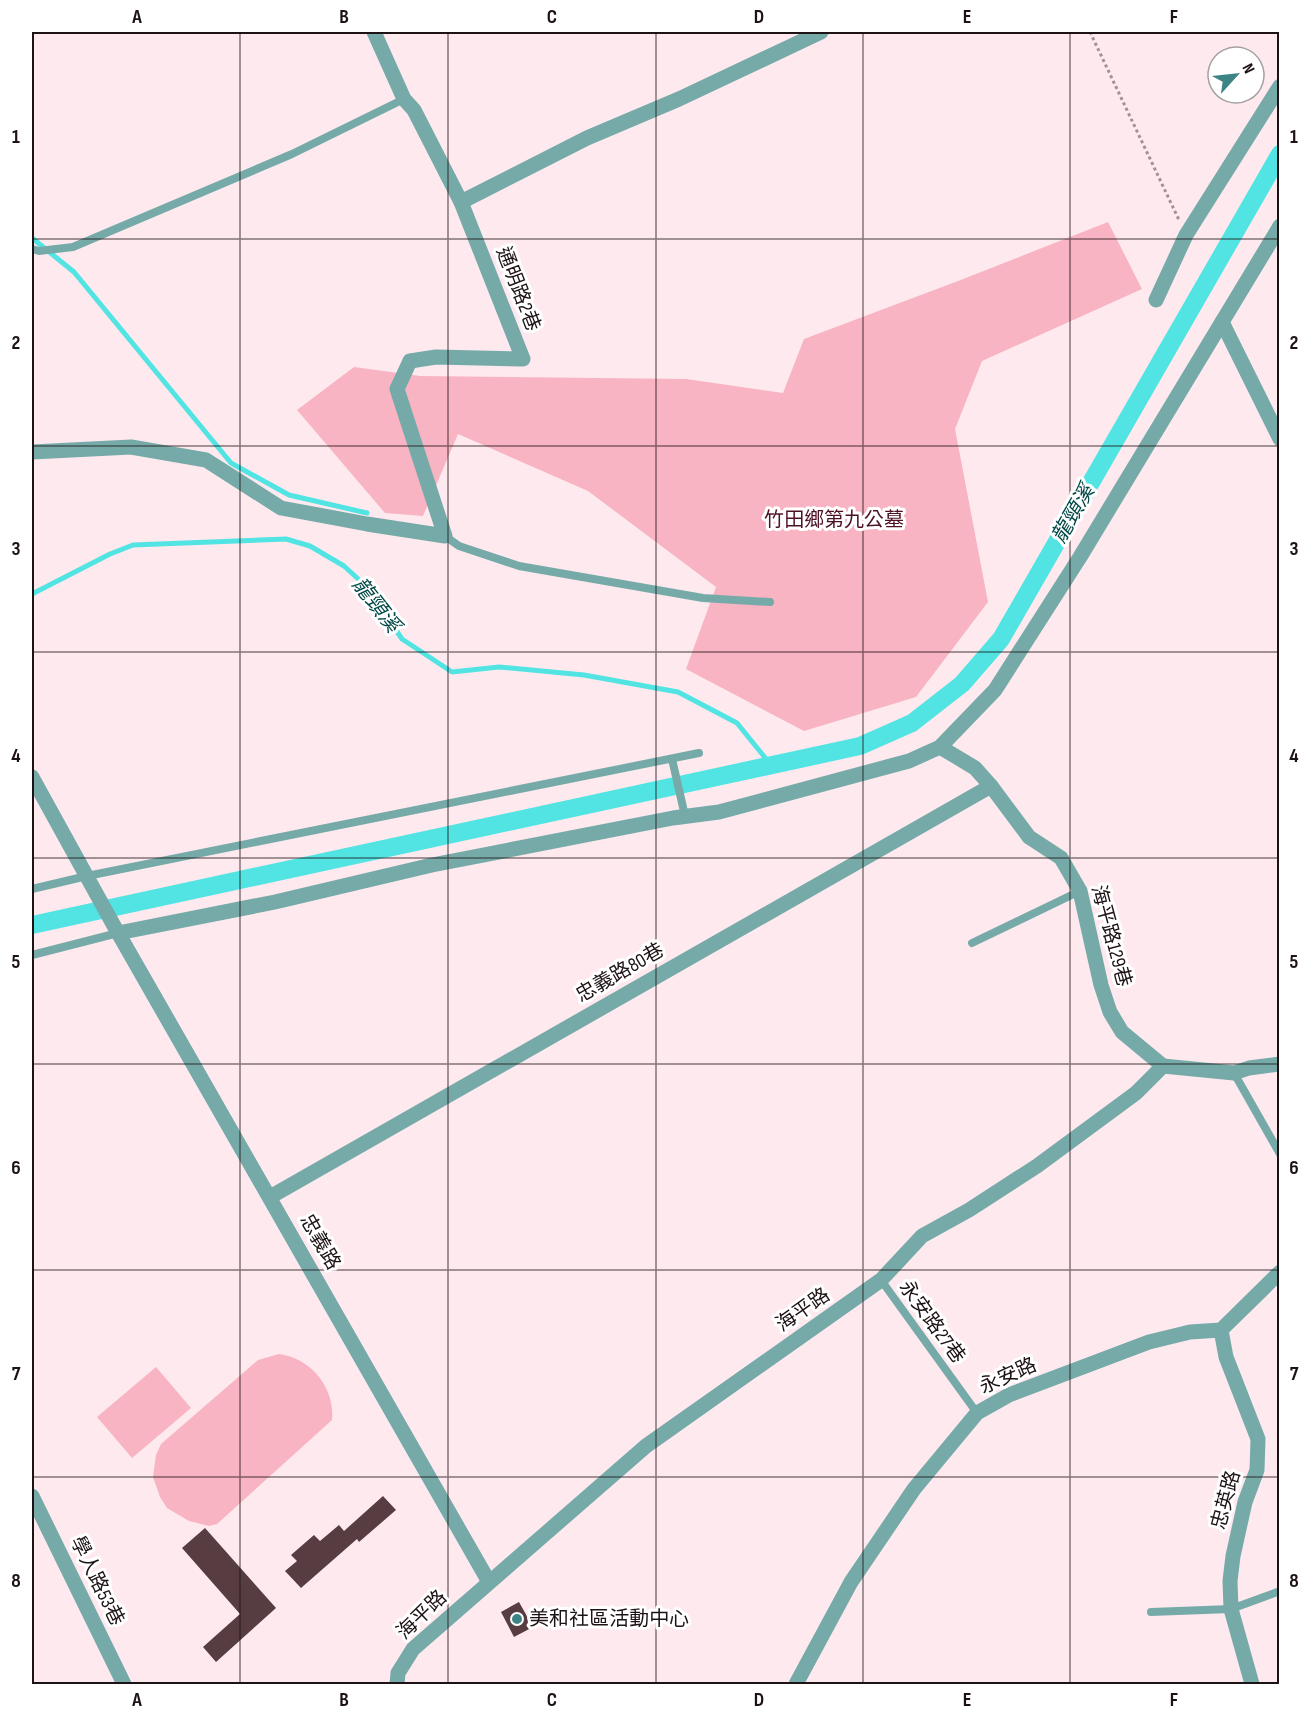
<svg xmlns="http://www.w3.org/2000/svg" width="1311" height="1716" viewBox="0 0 1311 1716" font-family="'Sofia Sans Condensed','Noto Sans TC',sans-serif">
	<rect width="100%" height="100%" fill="#feeaee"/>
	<!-- green -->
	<g fill="#f8b4c2">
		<path d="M1108 222 1142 289 982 361 955 429 988 602 916 697 804 731 686 669 716 587 588 491 458 434 423 516 385 513 297 410 354 367 420 376 686 379 783 393 804 339 958 281Z"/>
		<path d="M279 1354C311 1358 335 1388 332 1420L217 1524 209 1526 189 1521 167 1508 160 1497 153 1477 156 1455 161 1444 258 1360Z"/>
		<path d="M156 1367 191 1408 132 1458 97 1417Z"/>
	</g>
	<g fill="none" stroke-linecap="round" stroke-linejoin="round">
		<!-- stream -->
		<g stroke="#51e4e3" stroke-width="5">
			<path d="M32 238 74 272 231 463 289 495 367 513"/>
			<path d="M32 594 110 554 133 545 286 539 310 546 344 566 367 587 402 639 452 672 499 667 584 675 678 692 737 723 771 765"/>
		</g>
		<!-- canal -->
		<path stroke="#51e4e3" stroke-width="18" d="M32 925 860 746 912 723 962 684 1001 639 1280 154"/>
	</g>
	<!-- building -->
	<g fill="#573d42">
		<path d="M383 1496 396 1510 359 1542 357 1539 301 1588 285 1571 297 1561 291 1555 314 1535 320 1541 339 1525 344 1531Z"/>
		<path d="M205 1528 276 1608 216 1662 203 1647 240 1614 182 1548Z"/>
		<path d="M519 1602 533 1627 514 1637 501 1612Z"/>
	</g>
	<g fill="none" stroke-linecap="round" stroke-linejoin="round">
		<!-- path -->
		<path stroke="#a29194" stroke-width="3" stroke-dasharray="3 3" stroke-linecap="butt" d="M1090 32 1179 220"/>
		<!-- lane -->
		<g stroke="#76aaa9" stroke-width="8">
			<path d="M32 249 39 251 73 247 292 154 404 99"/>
			<path d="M445 536 459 546 519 566 703 598 770 602"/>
			<path d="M672 759 685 816"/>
			<path d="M32 889 87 876 699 753"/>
			<path d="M972 943 1080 891"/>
			<path d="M32 955 118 933"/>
			<path d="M1234 1073 1280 1154"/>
			<path d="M881 1280 977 1413"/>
			<path d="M1151 1612 1231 1609 1280 1591"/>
		</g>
		<!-- street -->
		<g stroke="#76aaa9" stroke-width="15">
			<path d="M461 202 587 138 679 99 821 32"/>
			<path d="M1156 300 1186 235 1280 86"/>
			<path d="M1222 322 1280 439"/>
			<path d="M32 452 131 447 206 460 281 508 367 524 445 536 397 389 410 361 436 357 523 359 461 202 414 110 404 99 374 32"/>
			<path d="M940 747 975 768 991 786 1029 837 1061 858 1080 891 1101 985 1110 1012 1122 1032 1163 1066"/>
			<path d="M32 777 113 924 489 1582"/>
			<path d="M118 933 275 902 432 865 673 818 719 812 909 761 940 747 995 690 1080 557 1280 226"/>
			<path d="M270 1197 991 786"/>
			<path d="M1221 1330 1226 1357 1258 1439 1257 1470 1245 1502 1233 1556 1230 1581 1231 1609 1252 1684"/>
			<path d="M32 1496 124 1684"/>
			<path d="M397 1684 398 1673 413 1649 646 1446 881 1280 922 1236 969 1210 1037 1166 1136 1093 1163 1066 1234 1073 1249 1068 1280 1064"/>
			<path d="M796 1684 851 1582 914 1489 977 1413 1009 1395 1149 1342 1190 1332 1221 1330 1280 1272"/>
		</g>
	</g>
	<!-- grid -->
	<path fill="none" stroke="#1d1214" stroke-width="1.5" stroke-opacity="0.55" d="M240 32V1684M448 32V1684M656 32V1684M863 32V1684M1070 32V1684M32 239H1280M32 446H1280M32 652H1280M32 858H1280M32 1064H1280M32 1270H1280M32 1477H1280"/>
	<!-- markers -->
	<circle fill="#3c8584" stroke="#fff" stroke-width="2" cx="517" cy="1619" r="6"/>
	<g text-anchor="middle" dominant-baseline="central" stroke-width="6" stroke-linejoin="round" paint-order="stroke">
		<!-- street labels -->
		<g font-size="20" fill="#1d1214" stroke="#fff">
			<text transform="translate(518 289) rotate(69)">通明路2巷</text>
			<text transform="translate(1111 936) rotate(75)">海平路129巷</text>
			<text transform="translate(620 973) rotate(-30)">忠義路80巷</text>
			<text transform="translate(320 1242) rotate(60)">忠義路</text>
			<text transform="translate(803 1310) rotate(-35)">海平路</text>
			<text transform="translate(932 1322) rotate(54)">永安路27巷</text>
			<text transform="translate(1008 1376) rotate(-24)">永安路</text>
			<text transform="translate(1226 1500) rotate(-75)">忠英路</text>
			<text transform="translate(97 1581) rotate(64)">學人路53巷</text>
			<text transform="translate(422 1615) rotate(-44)">海平路</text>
		</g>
		<!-- park labels -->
		<g font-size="20" fill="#4f1225" stroke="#fff">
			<text x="834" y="520">竹田鄉第九公墓</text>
		</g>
		<!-- poi labels -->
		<g font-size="20" fill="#1d1214" stroke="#fff" text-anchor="start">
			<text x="529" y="1619">美和社區活動中心</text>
		</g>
		<!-- water labels -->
		<g font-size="21" font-style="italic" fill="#004746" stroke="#fff">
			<text transform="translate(1073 514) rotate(-60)">龍頸溪</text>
			<text transform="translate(376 605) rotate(52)">龍頸溪</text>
		</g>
	</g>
	<!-- border -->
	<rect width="1311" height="1716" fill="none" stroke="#ffffff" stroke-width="66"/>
	<!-- north arrow -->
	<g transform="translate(1236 75) rotate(63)"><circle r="28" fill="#ffffff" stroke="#a5a0a1" stroke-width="1.5"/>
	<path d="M0-4.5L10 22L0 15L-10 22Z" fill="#3c8584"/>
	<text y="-9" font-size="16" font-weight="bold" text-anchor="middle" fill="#1d1214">N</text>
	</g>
	<rect x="33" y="33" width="1245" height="1650" fill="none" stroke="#1d1214" stroke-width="2"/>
	<g font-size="20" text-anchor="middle" font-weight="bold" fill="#1d1214">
		<text x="137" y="23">A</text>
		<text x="344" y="23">B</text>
		<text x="552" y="23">C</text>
		<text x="759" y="23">D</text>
		<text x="967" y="23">E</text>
		<text x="1174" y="23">F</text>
		<text x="16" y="143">1</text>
		<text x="1294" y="143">1</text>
		<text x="16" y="349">2</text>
		<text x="1294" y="349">2</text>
		<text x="16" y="555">3</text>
		<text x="1294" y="555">3</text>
		<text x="16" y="762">4</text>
		<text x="1294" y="762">4</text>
		<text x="16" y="968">5</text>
		<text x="1294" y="968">5</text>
		<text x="16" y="1174">6</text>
		<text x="1294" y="1174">6</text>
		<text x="16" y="1380">7</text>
		<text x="1294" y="1380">7</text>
		<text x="16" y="1587">8</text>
		<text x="1294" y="1587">8</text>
		<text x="137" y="1706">A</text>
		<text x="344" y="1706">B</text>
		<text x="552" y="1706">C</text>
		<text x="759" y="1706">D</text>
		<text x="967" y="1706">E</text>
		<text x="1174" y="1706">F</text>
	</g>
</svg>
